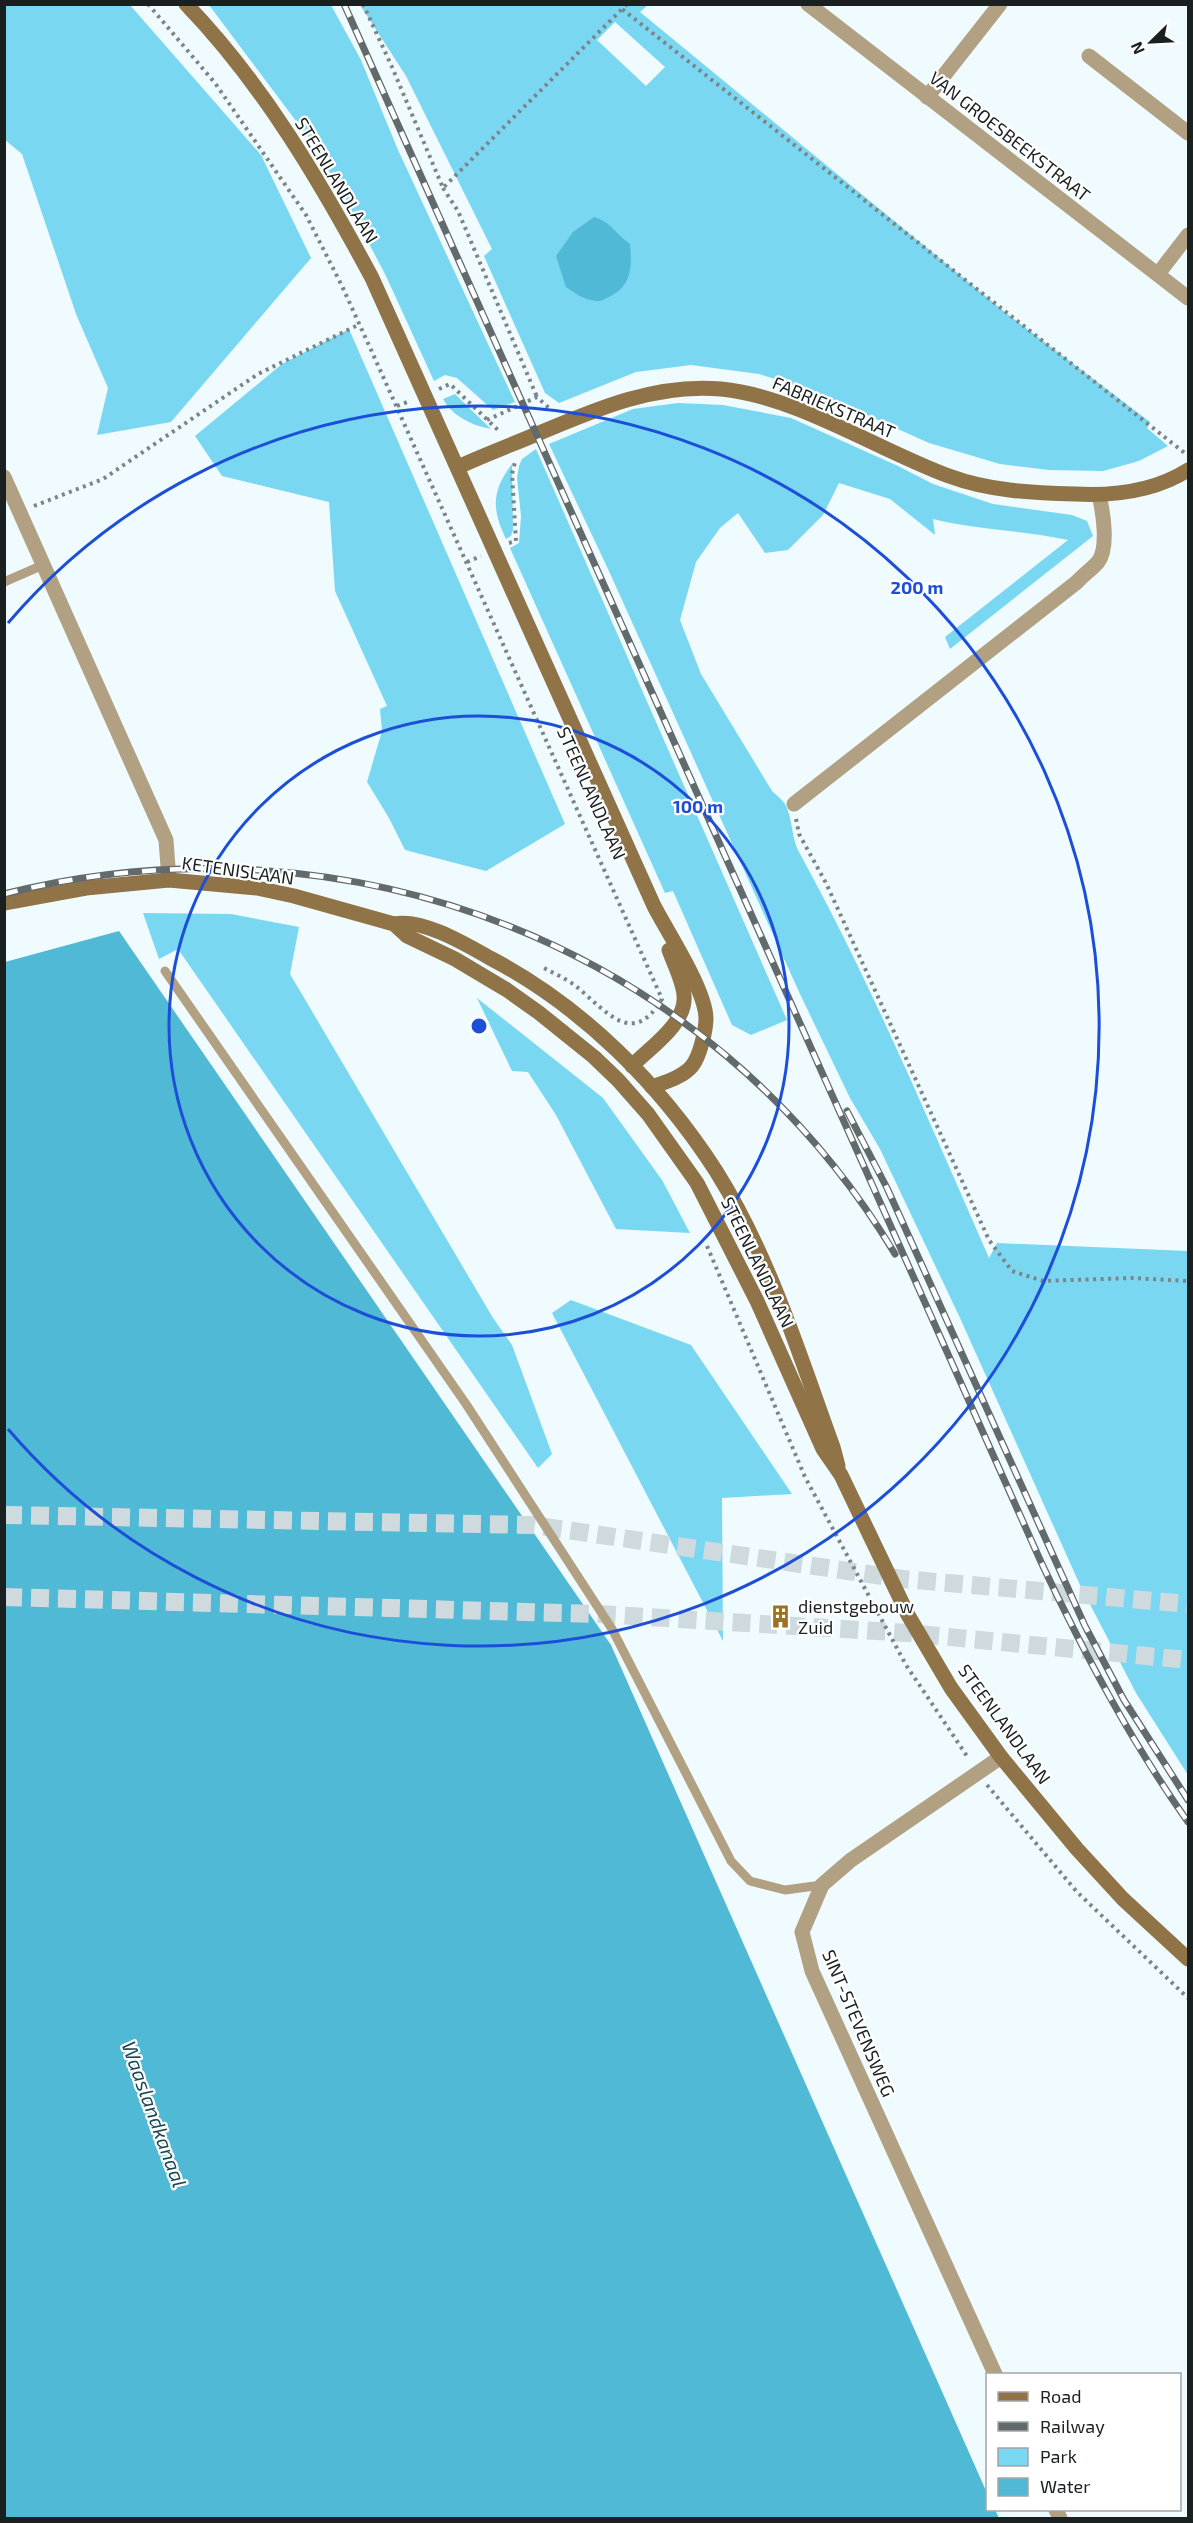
<svg xmlns="http://www.w3.org/2000/svg" width="1193" height="2523" viewBox="0 0 1193 2523" font-family="'Exo 2',sans-serif">
	<rect width="100%" height="100%" fill="#effbff"/>
	<!-- green -->
	<g fill="#79d7f2" fill-rule="evenodd">
		<path d="M4 5H130L261 155 311 258 171 422 97 435 108 388 76 314 22 154 5 140Z"/>
		<path d="M209 5H331L361 60 398 150 515 402 493 410 457 378 445 375 434 381 386 276 343 194 308 137Z"/>
		<path d="M360 5H648L640 12 1006 313 1150 422 1147 428 1168 446 1139 461 1103 471 1049 470 1000 464 929 443 816 392 759 374 691 365 636 372 559 403 545 393 484 256 492 249 406 76ZM615 22 665 67 646 86 597 40Z"/>
		<path d="M349 329 565 824 486 871 405 850 389 818 367 782 382 731 380 709 387 706 335 591 329 502 222 476 195 436 282 364Z"/>
		<path d="M455 394 491 429C473 426 452 416 443 399Z"/>
		<path d="M678 403 723 405 791 418 898 466 933 484 993 504 1072 515 1087 521 1093 536 950 649 945 637 1068 540C1023 530 977 530 933 519L935 535 890 499 839 483 823 515 788 550 765 553 738 513 720 528 696 562 680 620 701 674 772 791C776 795 782 799 785 804 793 818 791 838 799 852 871 983 929 1121 989 1258L997 1243 1188 1251V1775L1136 1693 1080 1585 960 1318 880 1149 850 1098 800 994 608 569 549 444 633 409Z"/>
		<path d="M536 449 787 1020 751 1035 732 1025 673 891 665 893 510 548 519 543 521 516 517 478 519 466 522 459Z"/>
		<path d="M512 464 513 530 511 536 506 539C492 510 491 491 512 464Z"/>
		<path d="M143 913 231 914 299 927 290 974 493 1318 512 1345 552 1454 538 1468 178 949 159 959Z"/>
		<path d="M477 998 603 1098 662 1180 690 1233 616 1229 556 1115 528 1072 512 1071Z"/>
		<path d="M571 1300 691 1345 792 1494 722 1498 723 1641 552 1313Z"/>
	</g>
	<!-- water -->
	<g fill="#50b9d5">
		<path d="M594 217C611 222 616 234 630 244 632 267 632 286 609 297 604 299 601 302 596 301 584 300 575 293 566 287L556 256 573 232Z"/>
		<path d="M119 931 611 1645 987 2493 988 2510H995L999 2518H5V962Z"/>
	</g>
	<g fill="none" stroke-linecap="round" stroke-linejoin="round">
		<!-- motorway-tunnel -->
		<g stroke="#cfdade" stroke-width="18" stroke-dasharray="18 9" stroke-linecap="butt">
			<path d="M4 1515 532 1525 903 1579 1188 1604"/>
			<path d="M4 1597 598 1614 908 1633 1188 1660"/>
		</g>
		<!-- path -->
		<g stroke="#7c8486" stroke-width="4" stroke-dasharray="3 4.5" stroke-linecap="butt">
			<path d="M148 4 215 83 306 215 342 286 372 352 662 999C633 1048 607 1012 577 987 567 979 555 974 544 968"/>
			<path d="M363 4 392 67 443 188 622 9"/>
			<path d="M627 4 622 9 1186 454"/>
			<path d="M443 188 458 211 537 397"/>
			<path d="M439 389 450 384 499 431"/>
			<path d="M397 406 410 401"/>
			<path d="M487 420 537 397 550 409"/>
			<path d="M34 506 103 479 258 374 360 324"/>
			<path d="M509 543 516 541 512 474 515 462"/>
			<path d="M467 562 481 556"/>
			<path d="M796 819 799 834 826 883 989 1240 1012 1271 1043 1281 1132 1278 1188 1281"/>
			<path d="M707 1246 805 1477 906 1665 969 1759"/>
			<path d="M987 1785 1077 1892 1188 1998"/>
		</g>
		<!-- service -->
		<g stroke="#b2a082" stroke-width="9">
			<path d="M4 582 43 565"/>
			<path d="M165 971 466 1404 612 1629 731 1861 750 1881 785 1890 822 1885"/>
		</g>
		<!-- minor -->
		<g stroke="#b2a082" stroke-width="15">
			<path d="M808 4 1188 298"/>
			<path d="M1089 56 1188 133"/>
			<path d="M927 97 1000 4"/>
			<path d="M1158 274 1188 235"/>
			<path d="M4 477 158 822 166 840 169 880"/>
			<path d="M794 804 1077 582C1083 575 1092 569 1098 562 1109 548 1103 512 1099 495"/>
			<path d="M995 2374 812 1971 802 1932 822 1885 851 1860 1001 1757"/>
			<path d="M1056 2510 1060 2518"/>
		</g>
		<!-- secondary -->
		<g stroke="#907447" stroke-width="15">
			<path d="M186 4C263 84 320 181 372 278L654 906C668 933 705 989 706 1018 706 1030 700 1056 692 1066 683 1077 665 1082 652 1087"/>
			<path d="M458 467C484 455 511 445 537 434 596 409 656 383 721 389 796 396 878 450 949 476 989 491 1033 493 1075 494 1113 496 1155 491 1188 470"/>
			<path d="M4 903 86 888 169 880 257 888 294 896 394 924 407 936 455 959 507 990 538 1012 594 1057 618 1080 648 1114 697 1183 757 1301 823 1449 841 1475 908 1615 951 1688 1001 1757 1077 1849 1123 1899 1188 1959"/>
			<path d="M394 924C422 918 465 944 490 958 582 1006 660 1084 716 1171 769 1255 799 1354 833 1447L838 1466"/>
			<path d="M632 1066C649 1048 687 1024 684 995 683 981 674 964 669 950"/>
		</g>
		<defs>
			<g id="rail">
				<path d="M344 4 1041 1562C1084 1653 1130 1740 1188 1822"/>
				<path d="M4 894C348 807 711 947 895 1254"/>
				<path d="M847 1111 887 1188 1085 1626 1124 1700 1188 1800"/>
			</g>
		</defs>
		<!-- rail casing -->
		<use href="#rail" stroke="#636a6c" stroke-width="7"/>
		<!-- rail -->
		<use href="#rail" stroke="#fff" stroke-width="4.5" stroke-dasharray="14" stroke-linecap="butt"/>
	</g>
	<!-- distance rings -->
	<g fill="none" stroke="#1d4ed8" stroke-width="3">
		<circle cx="479" cy="1026" r="310"/>
		<path d="M8 623A620 620 0 1 1 8 1429"/>
	</g>
	<!-- icons -->
	<defs>
		<symbol id="building-bare" viewBox="-9 -9 18 18"><path d="M-4-6H4V6H1V3H-1V6H-4ZM-2.5-4.3h1.7v1.8h-1.7ZM.8-4.3h1.7v1.8H.8ZM-2.5-1h1.7V.8h-1.7ZM.8-1h1.7V.8H.8Z" fill="#9c7120" stroke="#fff" stroke-width="2.5" paint-order="stroke"/></symbol>
	</defs>
	<g fill-rule="evenodd">
		<use href="#building-bare" x="764" y="1600" width="33" height="33"/>
	</g>
	<g text-anchor="middle" dominant-baseline="central" stroke-width="4.5" stroke-linejoin="round" paint-order="stroke">
		<!-- street labels -->
		<g font-size="18" fill="#1a1f20" stroke="#fff">
			<text transform="translate(1010 136) rotate(38)">VAN GROESBEEKSTRAAT</text>
			<text transform="translate(337 180) rotate(59)">STEENLANDLAAN</text>
			<text transform="translate(834 407) rotate(23)">FABRIEKSTRAAT</text>
			<text transform="translate(592 793) rotate(66)">STEENLANDLAAN</text>
			<text transform="translate(238 870) rotate(8)">KETENISLAAN</text>
			<text transform="translate(758 1262) rotate(64)">STEENLANDLAAN</text>
			<text transform="translate(1005 1724) rotate(54)">STEENLANDLAAN</text>
			<text transform="translate(859 2023) rotate(67)">SINT-STEVENSWEG</text>
		</g>
		<!-- poi labels -->
		<g font-size="18" fill="#1a1f20" stroke="#fff" text-anchor="start">
			<text x="798" y="1606">dienstgebouw<tspan x="798" dy="21">Zuid</tspan></text>
		</g>
		<!-- water labels -->
		<g font-size="20" font-style="italic" fill="#184652" stroke="#fff">
			<text transform="translate(155 2114) rotate(70)">Waaslandkanaal</text>
		</g>
	</g>
	<circle cx="479" cy="1026" r="9" fill="#1d4ed8" stroke="#fff" stroke-width="3"/>
	<g font-size="18" text-anchor="middle" font-weight="bold" fill="#1d4ed8" stroke="#fff" stroke-width="4.5" stroke-linejoin="round" paint-order="stroke">
		<text x="917" y="594">200 m</text>
		<text x="698" y="813">100 m</text>
	</g>
	<!-- border -->
	<rect width="1193" height="2523" fill="none" stroke="#1a1f20" stroke-width="12"/>
	<!-- legend -->
	<rect x="986" y="2373" width="195" height="138" fill="#ffffff" stroke="#a3a5a6" stroke-width="1.5"/>
	<rect x="998" y="2392" width="30" height="9" fill="#907447" stroke="#a3a5a6" stroke-width="1.5"/>
	<text x="1040" y="2403" font-size="18" fill="#1a1f20">Road</text>
	<rect x="998" y="2422" width="30" height="9" fill="#636a6c" stroke="#a3a5a6" stroke-width="1.5"/>
	<text x="1040" y="2433" font-size="18" fill="#1a1f20">Railway</text>
	<rect x="998" y="2448" width="30" height="18" fill="#79d7f2" stroke="#a3a5a6" stroke-width="1.5"/>
	<text x="1040" y="2463" font-size="18" fill="#1a1f20">Park</text>
	<rect x="998" y="2478" width="30" height="18" fill="#50b9d5" stroke="#a3a5a6" stroke-width="1.5"/>
	<text x="1040" y="2493" font-size="18" fill="#1a1f20">Water</text>
	<!-- north arrow -->
	<g transform="translate(1151 42) rotate(246)" stroke="#ffffff" stroke-width="4.5" paint-order="stroke">
	<path d="M0-4.5L10 22L0 15L-10 22Z" fill="#1a1f20"/>
	<text y="-9" font-size="16" font-weight="bold" text-anchor="middle" fill="#1a1f20">N</text>
	</g>
</svg>
